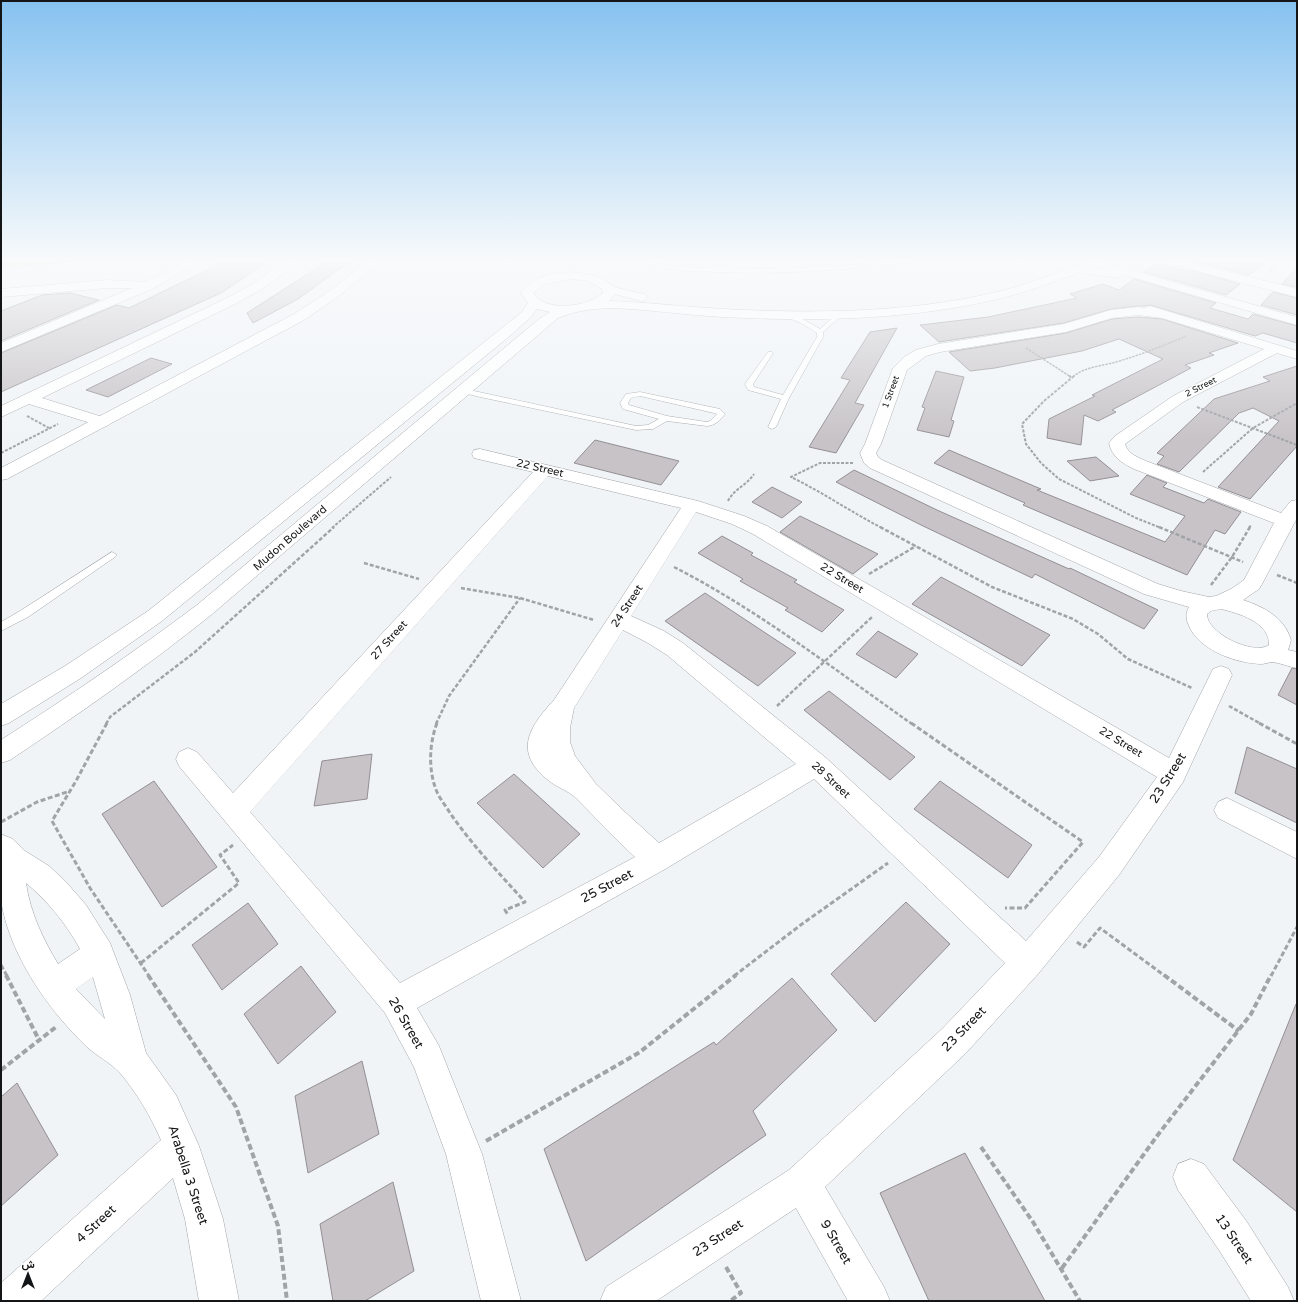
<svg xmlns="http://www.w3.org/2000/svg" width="1298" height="1302" viewBox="0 0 1298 1302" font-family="'Varela Round',Vazirmatn,sans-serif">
	<rect width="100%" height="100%" fill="#f0f4f7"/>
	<!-- green -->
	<path fill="#c7d598" d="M1 259H107L1 268Z"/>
	<!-- building -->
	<g fill="#c7c3c7" stroke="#938f92">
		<path d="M230 259H272L221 293 1 392V353L117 305 129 308Z"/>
		<path d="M325 259H353L298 299 253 323 247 313 317 268Z"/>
		<path d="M1187 259H1269L1249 275Z"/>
		<path d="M1157 264 1185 271 1186 269 1240 284 1226 295 1144 272Z"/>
		<path d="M1297 267V287L1282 284Z"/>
		<path d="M1134 279 1216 303 1210 308 1248 319 1253 314 1297 326V343L1263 333 1255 336 1150 305 1145 306H1138L1111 309 1064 323 939 342 920 325 988 317 1077 298 1070 294 1103 284 1119 290Z"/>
		<path d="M1273 292 1297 298V315L1261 305Z"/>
		<path d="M70 293 99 300 1 341V311L42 295Z"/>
		<path d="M1138 317 1162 319 1238 343 1209 353 1214 355 1185 365 1191 368 1112 410 1116 412 1098 421 1084 415 1081 445 1047 438 1049 419 1095 396 1092 395 1163 359 1119 339 1082 351 995 368 970 371 949 352 1066 333 1112 319Z"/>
		<path d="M897 328 855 403 864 405 836 453 809 447 850 380 841 378 870 332Z"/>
		<path d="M151 358 172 364 108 397 86 390Z"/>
		<path d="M1297 366V446L1250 499 1218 487 1279 421 1253 408 1239 413 1179 472 1157 464 1164 456 1157 453 1214 399 1270 381 1263 377Z"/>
		<path d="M936 371 964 377 951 420 954 421 949 437 917 430 925 408 922 407Z"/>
		<path d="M595 440 679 461 661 485 574 463Z"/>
		<path d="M949 450 1041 489 1037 490 1165 542 1185 516 1130 494 1147 475 1167 483 1163 487 1204 503 1208 499 1241 512 1225 534 1215 530 1187 575 1023 505 1025 503 934 463Z"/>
		<path d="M1096 457 1119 476 1090 481 1067 461Z"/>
		<path d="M854 470 937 510 1069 569 1070 568 1158 610 1144 629 1035 574 1032 578 921 525 836 482Z"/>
		<path d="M772 487 802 502 782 518 752 502Z"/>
		<path d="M800 516 878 554 853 574 780 532Z"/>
		<path d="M722 536 753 553 751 555 797 580 794 582 844 610 822 632 785 610 788 608 740 581 743 579 698 553Z"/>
		<path d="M941 577 1050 635 1022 666 912 604Z"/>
		<path d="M705 593 767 634 796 653 758 686 665 621Z"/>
		<path d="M878 631 918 654 896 678 856 654Z"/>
		<path d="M1292 668 1297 669V705L1278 695Z"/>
		<path d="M829 691 915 757 890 780 804 710Z"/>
		<path d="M1247 747 1297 769V823L1235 793Z"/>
		<path d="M372 754 367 799 314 806 322 761Z"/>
		<path d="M514 774 580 834 543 868 477 803Z"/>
		<path d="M154 781 217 867 162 907 102 814Z"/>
		<path d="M940 781 1032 845 1008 878 914 809Z"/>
		<path d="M906 902 950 944 875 1022 831 974Z"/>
		<path d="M248 903 278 944 222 990 192 945Z"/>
		<path d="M301 966 336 1012 278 1064 244 1014Z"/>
		<path d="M792 978 837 1030 753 1111 766 1135 586 1261 544 1149 714 1042 716 1045Z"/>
		<path d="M1296 1004H1297V1212L1233 1160Z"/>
		<path d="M362 1061 379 1134 308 1173 295 1096Z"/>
		<path d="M17 1083 58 1155 1 1206V1097Z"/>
		<path d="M965 1153 1045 1301H929L880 1193Z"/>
		<path d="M393 1182 414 1271 365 1301H333L320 1224Z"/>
	</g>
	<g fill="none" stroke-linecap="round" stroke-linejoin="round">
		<defs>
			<g id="service">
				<path d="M640 259H648L661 264 678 267 766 269 841 266 904 259H919C910 264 893 264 883 265 827 272 771 274 715 272 693 271 658 272 640 259Z"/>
				<path d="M785 313 801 318 820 329 838 313 843 314 823 332V337L789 398 776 427 772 429 768 427 781 399 748 390 745 384 768 352H772L773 353 753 384 754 387 783 395 817 337V333C806 325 795 320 783 316L782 315Z"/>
				<path d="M460 388 636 426 648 425 659 419 623 409 620 403 626 394 640 392 720 409 725 414C719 421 716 425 707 426L667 421 653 429 636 430 480 397 460 392ZM640 396 714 413 717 414 710 421 707 422 667 416 629 405 628 403 631 398Z"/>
				<path d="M112 552 117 555 115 557 28 617 1 631V622L20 611Z"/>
			</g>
			<g id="minor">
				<path d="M189 259H204L152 289 1 352V343L132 288H107L1 297V289L107 280 146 282Z"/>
				<path d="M289 259H303L262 289 237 303 42 398 109 419 111 422 109 425 103 427 97 425 29 404 1 417V406L229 297 254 283Z"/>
				<path d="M1095 259H1107L1112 264 1119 267 1297 317V325L1125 275 1119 278 1074 272 1072 270 1074 268 1078 267 1106 269Z"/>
				<path d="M1162 259H1177L1297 289V297L1163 262Z"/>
				<path d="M1150 306 1297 351V359L1277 353 1183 402 1125 444C1128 454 1137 457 1146 461L1281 513 1291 501 1297 500V518L1262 584 1259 589 1243 600C1264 607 1284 617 1291 640L1288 650 1297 652V668C1290 667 1280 663 1273 662 1269 662 1265 664 1261 664 1237 663 1204 652 1191 630 1187 622 1184 616 1189 607L1144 594 870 468 864 463 860 453 865 444 893 368 904 357 916 350 938 344 1064 324 1111 310 1138 307 1145 308ZM1138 315 1162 318 1264 349 1173 396 1115 436 1109 443C1112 457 1122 463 1134 469L1274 523 1244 580 1231 589 1216 596 1209 597 1181 591 1158 584 882 460 878 457 876 453 881 444 907 370 926 356 940 352 1066 332 1112 318ZM1221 609C1238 613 1270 622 1269 645 1254 656 1206 633 1207 614L1211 611Z"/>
				<path d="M480 449 698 501 744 516 767 526 1169 758 1213 669 1221 666 1229 669 1232 675 1183 782 1119 875 1038 974 966 1053 825 1187 884 1287 890 1301H848L796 1208 656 1301H600L606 1287 789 1170 942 1029 1005 963 814 779 667 868 417 1008 439 1046 482 1154 521 1301H481L446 1154 414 1067 385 1013 179 766 176 759 179 752 188 748 197 752 233 793 533 472 474 458 472 454 474 450ZM548 476 681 508 554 700C529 727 513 752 548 780 556 787 569 791 576 798 596 818 614 838 635 857L400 983 250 812ZM696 512 732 524 753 534 1157 777 1099 857 1026 941 825 757 683 643 664 631 631 616ZM623 630 648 643 667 655 796 764 659 843 626 813 596 784 575 756 570 742V728L574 708Z"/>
				<path d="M1227 798 1297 832V859L1218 818 1214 810 1218 802Z"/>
				<path d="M3 835 13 839 25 851 49 866 66 882 86 905 110 943 130 995 146 1053 176 1095 199 1146 223 1219 239 1301H199L185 1219 173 1178 41 1301H1V1283L161 1140C151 1117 137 1093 120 1073 111 1063 97 1056 87 1047 48 1010 9 954 1 900 0 881 1 855 1 836ZM26 883C47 900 67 925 80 949L58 964C43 939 30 912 26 883ZM93 977 105 1019 76 989Z"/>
				<path d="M1191 1159 1204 1164 1247 1222 1288 1287 1294 1301H1251L1219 1250 1178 1190 1173 1177 1178 1164Z"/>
			</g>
			<g id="tertiary">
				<path d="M369 259H382L339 296 304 320 7 479 1 480V468L294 314 331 290Z"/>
				<path d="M1091 259H1107L1105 261C1076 274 1048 285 1017 294 923 320 820 322 723 317 685 315 647 309 608 308 591 309 575 311 558 318L211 615C146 667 79 714 10 760L1 763V740C68 697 133 653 197 605L539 319 550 312 537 309 531 317 511 335 162 621 81 678 9 723 1 726V704L65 666 148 611 522 312 528 303 521 293C537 270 575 268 600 278 605 279 608 283 613 286 622 290 635 292 645 294L647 297 645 300 641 301 615 294 609 301C647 302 685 307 723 309 817 314 921 313 1012 288 1039 280 1065 270 1091 259ZM572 279 588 281 602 289 603 293C588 307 545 313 533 293L545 284Z"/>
			</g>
		</defs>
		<!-- service casing -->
		<use href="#service" stroke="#a3a6a9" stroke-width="1"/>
		<!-- minor casing -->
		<use href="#minor" stroke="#a3a6a9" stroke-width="1"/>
		<!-- tertiary casing -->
		<use href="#tertiary" stroke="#a3a6a9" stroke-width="1"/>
		<!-- path-far4 -->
		<g stroke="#a1a4a6" stroke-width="1.5" stroke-dasharray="2.5 1" stroke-linecap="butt">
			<path d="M556 259V261L565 260"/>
			<path d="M1290 259 1297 261"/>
			<path d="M1271 272 1278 259"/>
			<path d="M1026 348 1071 377"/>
			<path d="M1073 377C1083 367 1103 366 1116 362 1140 355 1163 346 1186 336"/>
		</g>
		<!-- path-far3 -->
		<g stroke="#a1a4a6" stroke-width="2" stroke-dasharray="3 1.5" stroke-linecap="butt">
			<path d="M1069 376 1071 377"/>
			<path d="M1074 376 1044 401 1022 424 1026 444 1041 463 1059 479 1136 518 1161 528"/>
			<path d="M1197 407 1297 445"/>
			<path d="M27 416 49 428"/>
			<path d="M1 453 58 424"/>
			<path d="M853 463H820L791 477C822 492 851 512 882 528"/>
			<path d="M1203 472 1253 428 1297 403"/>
			<path d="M728 501C734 489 747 485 754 474"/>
			<path d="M332 528 391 477"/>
			<path d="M1249 528 1251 525"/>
		</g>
		<!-- path-far2 -->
		<g stroke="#a1a4a6" stroke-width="2.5" stroke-dasharray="4 2" stroke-linecap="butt">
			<path d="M880 527 992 587 1073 619 1098 634 1128 659 1192 688"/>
			<path d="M1159 527 1243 562"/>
			<path d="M364 563 419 579"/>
			<path d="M674 567C758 610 835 670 912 724"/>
			<path d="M869 574 916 546"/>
			<path d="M1277 575 1297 583"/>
			<path d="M1211 585 1232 557 1250 527"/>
			<path d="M461 588 520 598 594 620"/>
			<path d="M777 706 872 617"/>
			<path d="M1229 706 1261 724"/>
			<path d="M106 724 110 717 195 652 334 527"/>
			<path d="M436 724 449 696 520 598"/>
		</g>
		<!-- path-far1 -->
		<g stroke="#a1a4a6" stroke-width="3" stroke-dasharray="5 2.5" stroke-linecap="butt">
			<path d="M107 723 76 781 52 821 90 888 149 976"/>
			<path d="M437 723C429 744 428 771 437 792 440 799 446 806 450 813 472 845 499 873 525 902L505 910 508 915"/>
			<path d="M911 723 1083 842 1025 908H1005"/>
			<path d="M1259 723 1297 744"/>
			<path d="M1 822 37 802 70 791"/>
			<path d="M1077 942 1084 947 1100 928 1165 976"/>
			<path d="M141 963 239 883 220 855 233 845"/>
			<path d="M1 965 7 976"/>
			<path d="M734 976 802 924 888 863"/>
			<path d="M1271 976 1297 927"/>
		</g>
		<!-- path -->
		<g stroke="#a1a4a6" stroke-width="4" stroke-dasharray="6 3" stroke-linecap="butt">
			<path d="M6 975 39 1040"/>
			<path d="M148 975 236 1107 278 1226 287 1301"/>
			<path d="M1164 975 1239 1031"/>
			<path d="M1 1070 56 1027"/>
			<path d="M486 1141 640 1052 736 975"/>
			<path d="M981 1147 1033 1222 1080 1301"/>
			<path d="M726 1267 741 1293 730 1301"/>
			<path d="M1062 1268 1157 1136 1251 1014 1271 975"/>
		</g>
		<!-- service -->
		<use href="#service" fill="#fff" fill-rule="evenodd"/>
		<!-- minor -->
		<use href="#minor" fill="#fff" fill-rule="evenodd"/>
		<!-- tertiary -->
		<use href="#tertiary" fill="#fff" fill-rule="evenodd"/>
	</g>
	<!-- sky -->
	<linearGradient id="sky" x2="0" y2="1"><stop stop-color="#86c2f0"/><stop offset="0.59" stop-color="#f8fafb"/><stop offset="1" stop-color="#f8fafb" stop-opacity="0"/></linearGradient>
	<rect width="1298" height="441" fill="url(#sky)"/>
	<g text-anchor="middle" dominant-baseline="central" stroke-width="3" stroke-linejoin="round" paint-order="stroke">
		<!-- far-street labels -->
		<g font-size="9" fill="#141516" stroke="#fff">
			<text transform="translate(1201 387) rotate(-27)">2 Street</text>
			<text transform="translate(891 392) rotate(-70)">1 Street</text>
		</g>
		<!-- street labels -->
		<g font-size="11" fill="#141516" stroke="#fff">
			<text transform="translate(540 468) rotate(13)">22 Street</text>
			<text transform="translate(290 538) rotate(-41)">Mudon Boulevard</text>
			<text transform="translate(842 578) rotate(31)">22 Street</text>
			<text transform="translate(627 606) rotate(-57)">24 Street</text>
			<text transform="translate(389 640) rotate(-48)">27 Street</text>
			<text transform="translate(1121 742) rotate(31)">22 Street</text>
			<text transform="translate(831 780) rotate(43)">28 Street</text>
		</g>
		<!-- near-street labels -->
		<g font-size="13" fill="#141516" stroke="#fff">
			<text transform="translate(1168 778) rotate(-58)">23 Street</text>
			<text transform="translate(607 886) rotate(-28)">25 Street</text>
			<text transform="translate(406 1023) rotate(60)">26 Street</text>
			<text transform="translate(964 1029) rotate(-46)">23 Street</text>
			<text transform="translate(188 1175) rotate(72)">Arabella 3 Street</text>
			<text transform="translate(96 1224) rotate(-43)">4 Street</text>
			<text transform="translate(718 1238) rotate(-33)">23 Street</text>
			<text transform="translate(1234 1239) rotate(56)">13 Street</text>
			<text transform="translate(836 1242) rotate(60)">9 Street</text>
		</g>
	</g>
	<!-- border -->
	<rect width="1298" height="1302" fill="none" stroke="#141516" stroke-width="4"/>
	<!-- north arrow -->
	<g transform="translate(28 1274)" stroke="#ffffff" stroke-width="3" paint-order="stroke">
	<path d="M0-3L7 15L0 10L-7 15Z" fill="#141516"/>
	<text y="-6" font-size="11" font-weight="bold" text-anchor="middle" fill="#141516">ش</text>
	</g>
</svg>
